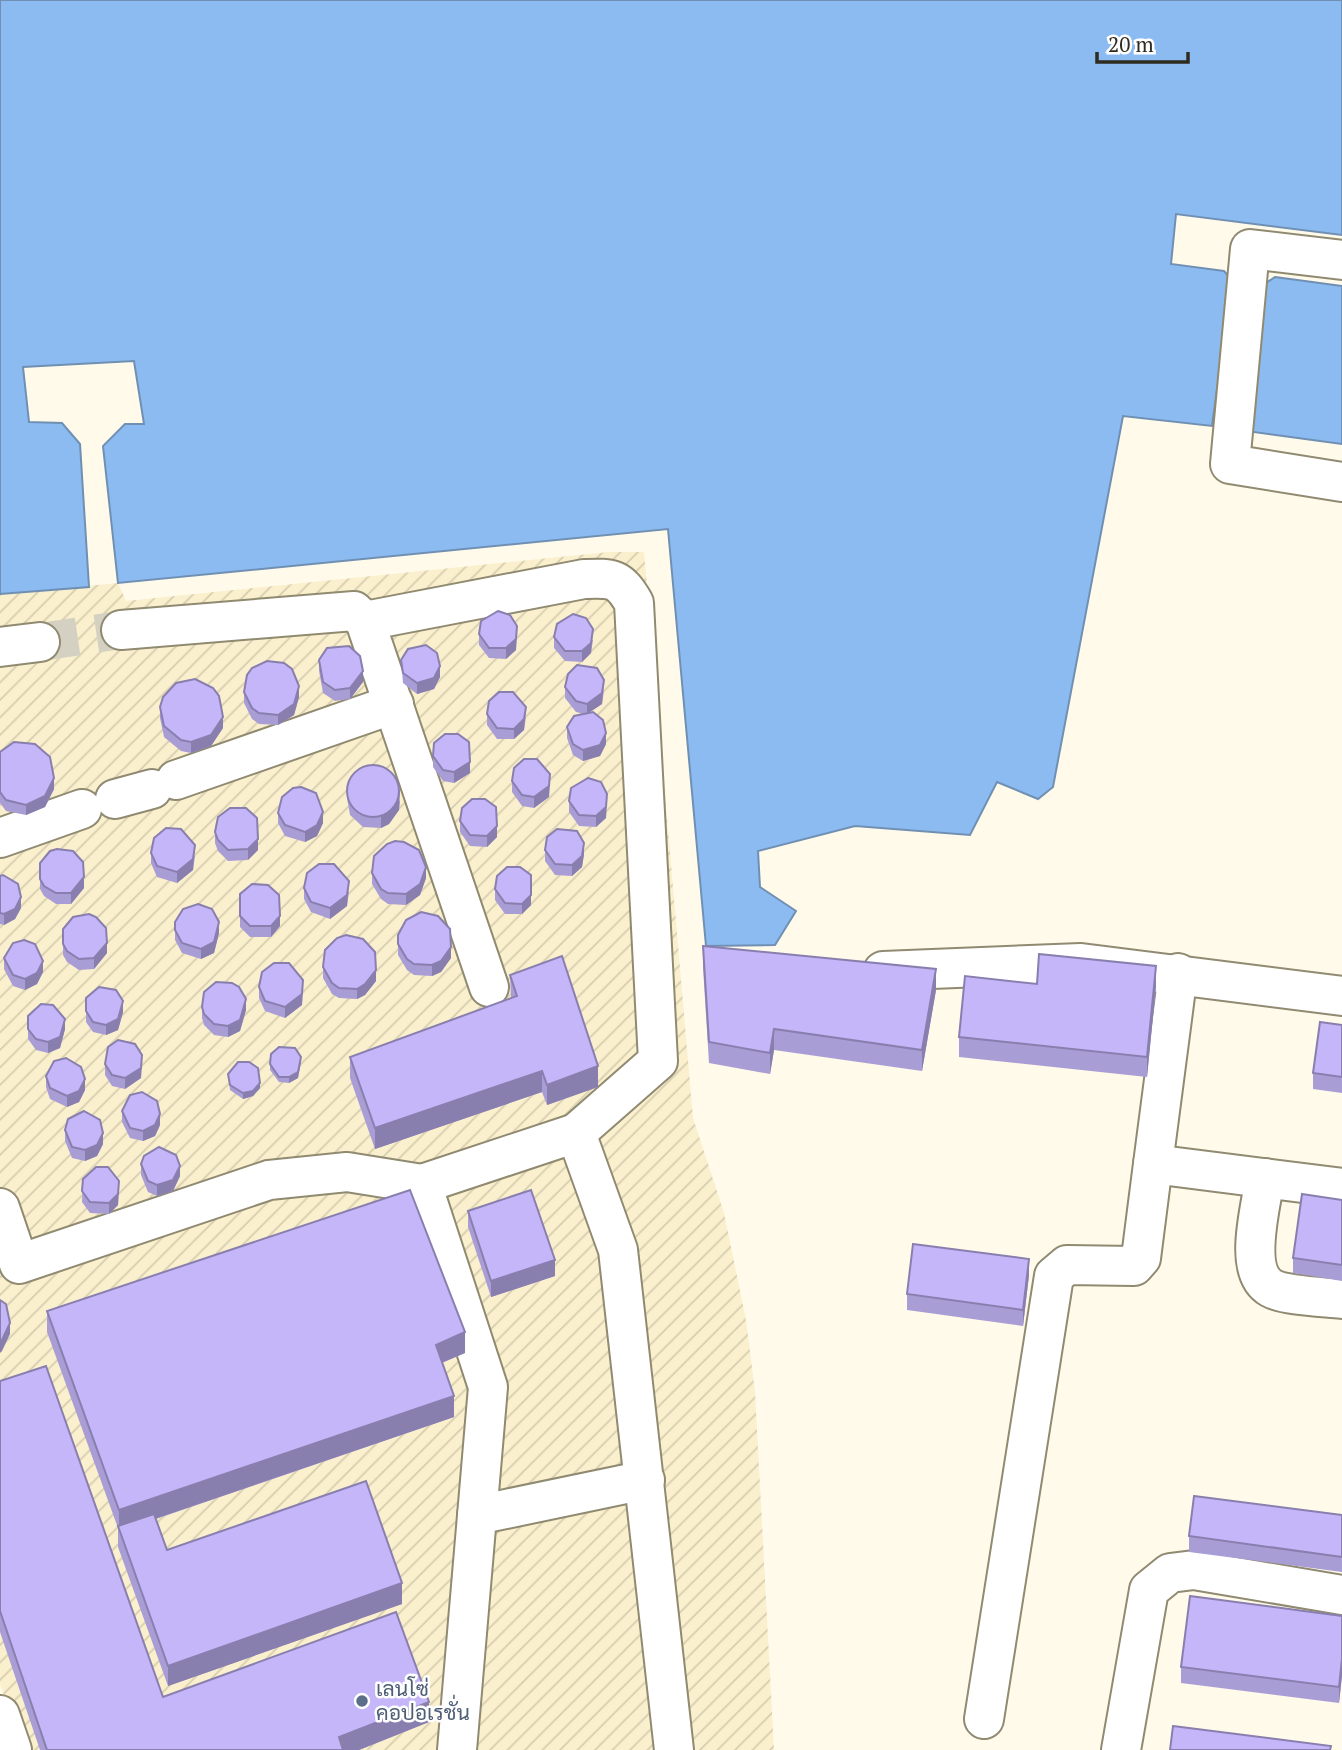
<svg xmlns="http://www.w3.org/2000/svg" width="1342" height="1750" viewBox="0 0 1342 1750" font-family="'PT Serif',Sarabun,serif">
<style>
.industrial{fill:url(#industrial-furrows)}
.water{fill:#8cbbf2;stroke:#7090b3;stroke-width:2}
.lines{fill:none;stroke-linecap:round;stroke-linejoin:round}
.minor-tunnel{stroke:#d5d1c2;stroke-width:38;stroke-dasharray:38 19;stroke-linecap:butt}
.minor-casing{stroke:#908a71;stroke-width:42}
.minor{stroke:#fff;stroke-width:38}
.wall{fill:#a99dd6}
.shaded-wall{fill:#897fae}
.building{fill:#c4b6f9;stroke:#897fae;stroke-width:2}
.service-dot{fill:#5c6f8a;stroke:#fff;stroke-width:2.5}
.labels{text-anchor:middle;stroke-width:5;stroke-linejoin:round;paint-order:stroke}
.service-label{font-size:21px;fill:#4e5e75;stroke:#fff;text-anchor:start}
</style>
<defs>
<pattern id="industrial-furrows" width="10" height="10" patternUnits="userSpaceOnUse" patternTransform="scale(1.75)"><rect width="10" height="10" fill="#faf0cd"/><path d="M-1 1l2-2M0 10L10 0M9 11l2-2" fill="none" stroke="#d7ceb0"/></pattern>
</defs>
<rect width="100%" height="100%" fill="#fffaea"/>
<!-- industrial -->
<path class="industrial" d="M609 552H644L693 1118 724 1213 746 1320 755 1392 774 1750H23L0 1684V594L118 583 126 601Z"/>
<!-- water -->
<g class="water">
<path d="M0 0H1342V235L1176 214 1171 264 1224 271 1232 280 1212 426 1123 416 1053 787 1038 799 997 782 970 835 855 826 758 851 760 887 796 911 775 945 706 946 668 529 118 583 103 446 125 424H144L134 361 23 367 29 422 62 423 80 444 89 587 0 594Z"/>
<path d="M1275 277 1342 286V444L1246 431 1263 285Z"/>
</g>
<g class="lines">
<!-- minor-tunnel -->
<path class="minor-tunnel" d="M40 642 121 630"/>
<!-- minor casing -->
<g class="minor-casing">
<g id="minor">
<path d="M1342 260 1250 249 1230 464 1342 482"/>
<path d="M365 621 584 579C612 578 619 577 634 603L658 1061 576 1133 422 1184 488 1387 457 1750"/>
<path d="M121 630 354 611 365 621 489 987"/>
<path d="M0 647 40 642"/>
<path d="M176 780 394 704"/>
<path d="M115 799 152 789"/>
<path d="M0 838 82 809"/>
<path d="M883 971 1081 963 1342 996"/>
<path d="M576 1133 618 1250 674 1750"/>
<path d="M1153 1164 1178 973"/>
<path d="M1265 1178C1261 1207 1242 1271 1271 1288 1285 1296 1325 1297 1342 1299"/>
<path d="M0 1208 19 1264 269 1180 347 1172 422 1184"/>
<path d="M477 1515 645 1480"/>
<path d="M0 1715 12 1750"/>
<path d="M984 1719 1054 1276 1067 1265 1134 1266 1141 1258 1153 1164 1342 1188"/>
<path d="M1121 1750 1149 1590 1170 1573 1194 1570 1342 1595"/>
</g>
</g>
<!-- minor -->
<use href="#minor" class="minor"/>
</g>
<!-- wall -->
<g class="wall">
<path d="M479 634 517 637 516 650 506 659 489 658 479 645Z"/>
<path d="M554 637 593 640 591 653 582 662 565 661 554 648Z"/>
<path d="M319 660 363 682 350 699 335 701 323 693 319 671Z"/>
<path d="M401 660 440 677 434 689 417 694 403 683Z"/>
<path d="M565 687 604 691 602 704 590 712 606 744 600 756 583 761 573 755 567 738V727L584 714 576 712 565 698Z"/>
<path d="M244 692 299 697 294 715 278 725 259 724 252 719 244 703Z"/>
<path d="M160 707 223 728 211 746 191 753 181 751 164 737 160 718Z"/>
<path d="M487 714 526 717 524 730 514 739H497L487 725Z"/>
<path d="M0 752 54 789 45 807 26 815 6 811 0 803Z"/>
<path d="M433 756 470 773 454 783 443 781 433 767Z"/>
<path d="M512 781 550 784 549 797 534 808 522 806 512 792Z"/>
<path d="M347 787 400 801 399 810 389 824 381 828 363 827 350 815 347 798Z"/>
<path d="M569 801 607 804 606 818 596 827 579 826 569 812Z"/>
<path d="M278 813 323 823 317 836 305 842 285 836 278 823Z"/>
<path d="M460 821 497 837 487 847 470 846 460 832Z"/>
<path d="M215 832 258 850 248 860 228 861 218 851 215 843Z"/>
<path d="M545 850 584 854 582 867 572 876 555 875 545 861Z"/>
<path d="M151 853 195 856 193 870 177 883 157 877 151 863Z"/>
<path d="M40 863 84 888 71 904H56L44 896 40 889Z"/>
<path d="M372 873 426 878 420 895 406 905 388 904 381 899 372 884Z"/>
<path d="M0 876 21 908 15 919 4 925 0 924Z"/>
<path d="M304 888 349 892 347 906 330 919 311 912 304 899Z"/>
<path d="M495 889 531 905 522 914H505L495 900Z"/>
<path d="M240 894 280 926 271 937H250L240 927Z"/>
<path d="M175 922 219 933 214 953 201 959 182 953 175 940Z"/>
<path d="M63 929 107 953 94 969 79 970 67 962 63 955Z"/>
<path d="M398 935 451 958 441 972 432 976 414 975 407 970 398 955Z"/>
<path d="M703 946 936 990 922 1071 774 1050 770 1074 709 1063 703 967Z"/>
<path d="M4 958 43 972 37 984 25 990 13 986 4 969Z"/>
<path d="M323 967 376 981 365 995 357 999 339 998 332 994 323 978Z"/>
<path d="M510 975 598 1087 547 1105 542 1092 375 1149 350 1078V1057L511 998Z"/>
<path d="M1037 984 1156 986 1147 1077 959 1057V1037Z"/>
<path d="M259 987 303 991 302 1005 285 1018 265 1011 259 998Z"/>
<path d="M86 998 123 1012 118 1030 106 1035 93 1032 86 1022Z"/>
<path d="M202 1007 246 1010 240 1031 228 1037 214 1035 204 1025 202 1018Z"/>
<path d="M28 1016 65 1029 60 1048 48 1053 36 1050 28 1039Z"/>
<path d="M1342 1025V1093L1313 1089V1073Z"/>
<path d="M301 1063 298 1078 289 1083 279 1082 270 1070V1064Z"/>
<path d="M105 1064 142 1065 141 1078 125 1089 112 1086 105 1075Z"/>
<path d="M228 1074 260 1088 253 1096 243 1099 230 1090Z"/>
<path d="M46 1076 85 1090 79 1102 67 1107 50 1099 46 1087Z"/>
<path d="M122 1111 160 1125 155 1136 143 1141 130 1138 122 1122Z"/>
<path d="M65 1130 103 1144 97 1156 85 1161 72 1158 65 1141Z"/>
<path d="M141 1164 180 1176 173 1191 157 1196 148 1192 141 1175Z"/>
<path d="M83 1179 119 1192 118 1205 109 1214 90 1213 82 1202Z"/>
<path d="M1342 1200V1281L1293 1273V1258Z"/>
<path d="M468 1211 555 1276 491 1297 468 1227Z"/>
<path d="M1029 1275 1023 1326 907 1310V1294Z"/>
<path d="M47 1311 465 1353 442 1363 454 1417 156 1519 167 1550 402 1604 168 1686 118 1547V1528L47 1332Z"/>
<path d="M0 1381 163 1697 429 1722 359 1750H40L0 1632Z"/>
<path d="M1342 1515V1572L1189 1552V1536Z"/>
<path d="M1342 1616V1675L1339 1703 1181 1683V1667Z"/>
</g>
<!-- shaded-wall -->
<g class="shaded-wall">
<path d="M517 626 516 650 506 659V648Z"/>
<path d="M593 629 591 653 582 662V651Z"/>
<path d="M440 666V677L434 689 417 694V683Z"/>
<path d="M363 671V682L350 699V688Z"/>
<path d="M604 680 602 704 587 714V704Z"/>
<path d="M299 686V697L294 715 278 725V715Z"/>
<path d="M526 707 524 730 514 739V729Z"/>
<path d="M223 717V728L211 746 191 753V742Z"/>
<path d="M606 733V744L600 756 583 761V750Z"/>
<path d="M470 762V773L454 783V772Z"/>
<path d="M550 774 549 797 534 808V797Z"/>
<path d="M54 778V789L45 807 26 815V805Z"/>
<path d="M400 790 399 810 389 824 381 828V817Z"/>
<path d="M607 794 606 818 596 827V816Z"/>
<path d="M323 812V823L317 836 305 842V832Z"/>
<path d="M497 826V837L487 847V836Z"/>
<path d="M258 839V850L248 860V849Z"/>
<path d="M584 843V854L582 867 572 876V865Z"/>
<path d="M195 845 193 870 177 883V872Z"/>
<path d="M426 867V878L420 895 406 905V894Z"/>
<path d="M84 877V888L71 904V893Z"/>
<path d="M349 881 347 906 330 919V908Z"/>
<path d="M531 895V905L522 914V904Z"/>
<path d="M21 897V908L15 919 4 925V914Z"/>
<path d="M280 916V926L271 937V926Z"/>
<path d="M219 922V933L214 953 201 959V949Z"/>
<path d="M107 943V953L94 969V958Z"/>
<path d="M451 947V958L441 972 432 976V965Z"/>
<path d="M43 961V972L37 984 25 990V979Z"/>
<path d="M1156 966V986L1147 1077V1057Z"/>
<path d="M936 969V990L922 1071V1050Z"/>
<path d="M376 970V981L365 995 357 999V989Z"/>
<path d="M303 980 302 1005 285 1018V1007Z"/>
<path d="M246 999V1010L240 1031 228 1037V1026Z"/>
<path d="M123 1001V1012L118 1030 106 1035V1025Z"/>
<path d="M65 1019V1029L60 1048 48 1053V1042Z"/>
<path d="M774 1029V1050L770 1074V1053Z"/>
<path d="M142 1055 141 1078 125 1089V1078Z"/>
<path d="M301 1057 298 1078 289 1083V1077Z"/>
<path d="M598 1066V1087L547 1105V1085Z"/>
<path d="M542 1071V1092L375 1149V1128Z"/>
<path d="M85 1079V1090L79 1102 67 1107V1096Z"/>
<path d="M260 1083V1088L253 1096 243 1099V1093Z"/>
<path d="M160 1114V1125L155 1136 143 1141V1131Z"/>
<path d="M103 1133V1144L97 1156 85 1161V1150Z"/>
<path d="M180 1166V1176L173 1191 157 1196V1185Z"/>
<path d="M119 1181 118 1205 109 1214V1203Z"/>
<path d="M1029 1259V1275L1023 1326V1310Z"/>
<path d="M555 1260V1276L491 1297V1281Z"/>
<path d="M10 1323V1334L2 1351 0 1353V1342Z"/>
<path d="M465 1332V1353L436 1365V1345Z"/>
<path d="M454 1396V1417L119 1531V1510Z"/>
<path d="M402 1583V1604L168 1686V1666Z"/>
<path d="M1342 1659V1675L1339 1703V1687Z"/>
<path d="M429 1702V1722L359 1750H339V1737Z"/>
</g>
<!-- building -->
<g class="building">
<path d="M498 611 510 615 517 626 516 639 506 648H489L479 634 481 621Z"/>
<path d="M573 614 586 618 593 629 591 643 582 651H565L554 637 557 624Z"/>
<path d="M426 645 437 653 440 666 434 678 417 683 403 673 401 660 408 649Z"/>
<path d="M349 646 360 656 363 671 350 688 335 690 323 682 319 660 327 648Z"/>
<path d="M267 661 284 663 292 669 299 686 294 704 278 715 259 713 252 708 244 692 247 675 252 668Z"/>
<path d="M577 665 597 668 604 680 602 693 587 704 576 701 565 687 568 674Z"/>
<path d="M195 679 213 688 219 696 223 717 211 735 191 742 181 740 164 726 160 707 163 697 176 683Z"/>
<path d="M499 692H513L526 707 524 719 514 729 497 728 487 714 489 701Z"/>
<path d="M593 712 603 720 606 733 600 745 583 750 573 744 567 727 574 716Z"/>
<path d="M445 734H458L469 742 470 762 454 772 443 770 433 756 434 743Z"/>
<path d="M14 742 35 744 50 757 54 778 45 796 26 805 6 800 0 792V752Z"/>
<path d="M524 759H537L550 774 549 786 534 797 522 795 512 781 514 768Z"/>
<circle cx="373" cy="791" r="26"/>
<path d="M588 778 601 782 607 794 606 807 596 816 579 815 569 801 571 788Z"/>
<path d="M301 787 316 793 323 812 317 825 305 832 285 825 278 813 282 797 293 788Z"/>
<path d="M472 799H485L496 807 497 826 487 836 470 835 460 821 462 808Z"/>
<path d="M230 808H246L257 818 258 839 248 849 228 850 218 840 215 832 218 817Z"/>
<path d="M166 828 181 829 195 845 193 859 177 872 157 866 151 853 154 838Z"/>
<path d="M557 829 577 831 584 843 582 856 572 865 555 864 545 850 547 837Z"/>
<path d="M395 841 404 842 419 850 426 867 420 884 406 894 388 893 381 889 372 873 374 856 387 844Z"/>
<path d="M57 849 73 851 83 862 84 877 71 893H56L44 886 40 879V863L50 851Z"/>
<path d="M319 864H334L349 881 347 895 330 908 311 902 304 888 307 873Z"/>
<path d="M507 867H520L531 875V895L522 904 505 903 495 889 497 876Z"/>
<path d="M3 875 18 884 21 897 15 909 4 914 0 913V876Z"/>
<path d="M252 884 268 885 279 895 280 916 271 926H250L240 916V894Z"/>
<path d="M198 904 212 909 219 922 214 942 201 949 182 943 175 930V922L183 909Z"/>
<path d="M421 912 438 916 450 929 451 947 441 961 432 965 414 964 407 959 398 944V935L406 920Z"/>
<path d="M89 914 96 917 106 928 107 943 94 958 79 959 67 951 63 944V929L73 917Z"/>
<path d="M346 935 363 939 375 952 376 970 365 984 357 989 339 988 332 983 323 967 325 950 337 938Z"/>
<path d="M24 940 35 944 43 961 37 973 25 979 13 975 4 958 13 943Z"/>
<path d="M703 946 936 969 922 1050 774 1029 770 1053 709 1042Z"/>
<path d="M1039 954 1156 966 1147 1057 959 1037 965 976 1037 984Z"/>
<path d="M562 956 598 1066 547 1085 542 1071 375 1128 350 1057 517 996 510 975Z"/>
<path d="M274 963H289L303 980 302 994 285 1007 265 1001 259 987 262 972Z"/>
<path d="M216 982 232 983 239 987 246 999 240 1020 228 1026 214 1024 204 1014 202 1007 204 992Z"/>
<path d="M99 987 116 990 123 1001 118 1019 106 1025 93 1022 86 1011V998Z"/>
<path d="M41 1004 53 1005 65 1019 60 1037 48 1042 36 1039 28 1029V1016Z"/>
<path d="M1320 1022 1342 1025V1077L1313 1073Z"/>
<path d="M118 1040 135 1044 142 1055 141 1068 125 1078 112 1075 105 1064 108 1047Z"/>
<path d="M279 1047 295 1048 301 1057 298 1072 289 1077H279L270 1064 271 1054Z"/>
<path d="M66 1058 81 1067 85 1079 79 1091 67 1096 50 1088 46 1076 54 1061Z"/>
<path d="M238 1062H249L258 1068 260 1083 253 1091 243 1093 230 1085 228 1074Z"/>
<path d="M142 1092 157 1101 160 1114 155 1125 143 1131 130 1128 122 1111 130 1095Z"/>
<path d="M84 1111 100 1120 103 1133 97 1145 85 1150 72 1147 65 1130 68 1119Z"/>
<path d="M159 1147 176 1155 180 1166 173 1180 157 1185 148 1181 141 1164 144 1156Z"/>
<path d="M96 1167H108L119 1181 118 1194 109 1203 90 1202 82 1191 83 1179Z"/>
<path d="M410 1190 465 1332 436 1345 454 1396 119 1510 47 1311Z"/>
<path d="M531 1190 555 1260 491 1281 468 1211Z"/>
<path d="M1302 1194 1342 1200V1265L1293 1258Z"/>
<path d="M913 1244 1029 1259 1023 1310 907 1294Z"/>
<path d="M0 1300 6 1304 10 1323 2 1340 0 1342Z"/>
<path d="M46 1366 163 1697 396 1612 429 1702 339 1737 343 1750H47L0 1611V1381Z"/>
<path d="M366 1481 402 1583 168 1666 118 1526 154 1514 167 1550Z"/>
<path d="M1194 1496 1342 1515V1557L1189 1536Z"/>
<path d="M1190 1596 1342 1616V1659L1339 1687 1181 1667Z"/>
<path d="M1173 1726 1331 1746 1330 1750H1170Z"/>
</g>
<!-- markers -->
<circle class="service-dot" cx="362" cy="1701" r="7"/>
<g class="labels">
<!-- service labels -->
<g class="service-label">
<text x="376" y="1696">เลนโซ่<tspan x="376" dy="24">คอปอเรชั่น</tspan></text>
</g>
</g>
<!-- scale -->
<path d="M1097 52v10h91v-10" fill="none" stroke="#2e2b21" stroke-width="3.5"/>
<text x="1108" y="52" font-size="21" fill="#2e2b21" stroke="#ffffff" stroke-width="5" paint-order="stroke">20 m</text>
</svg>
